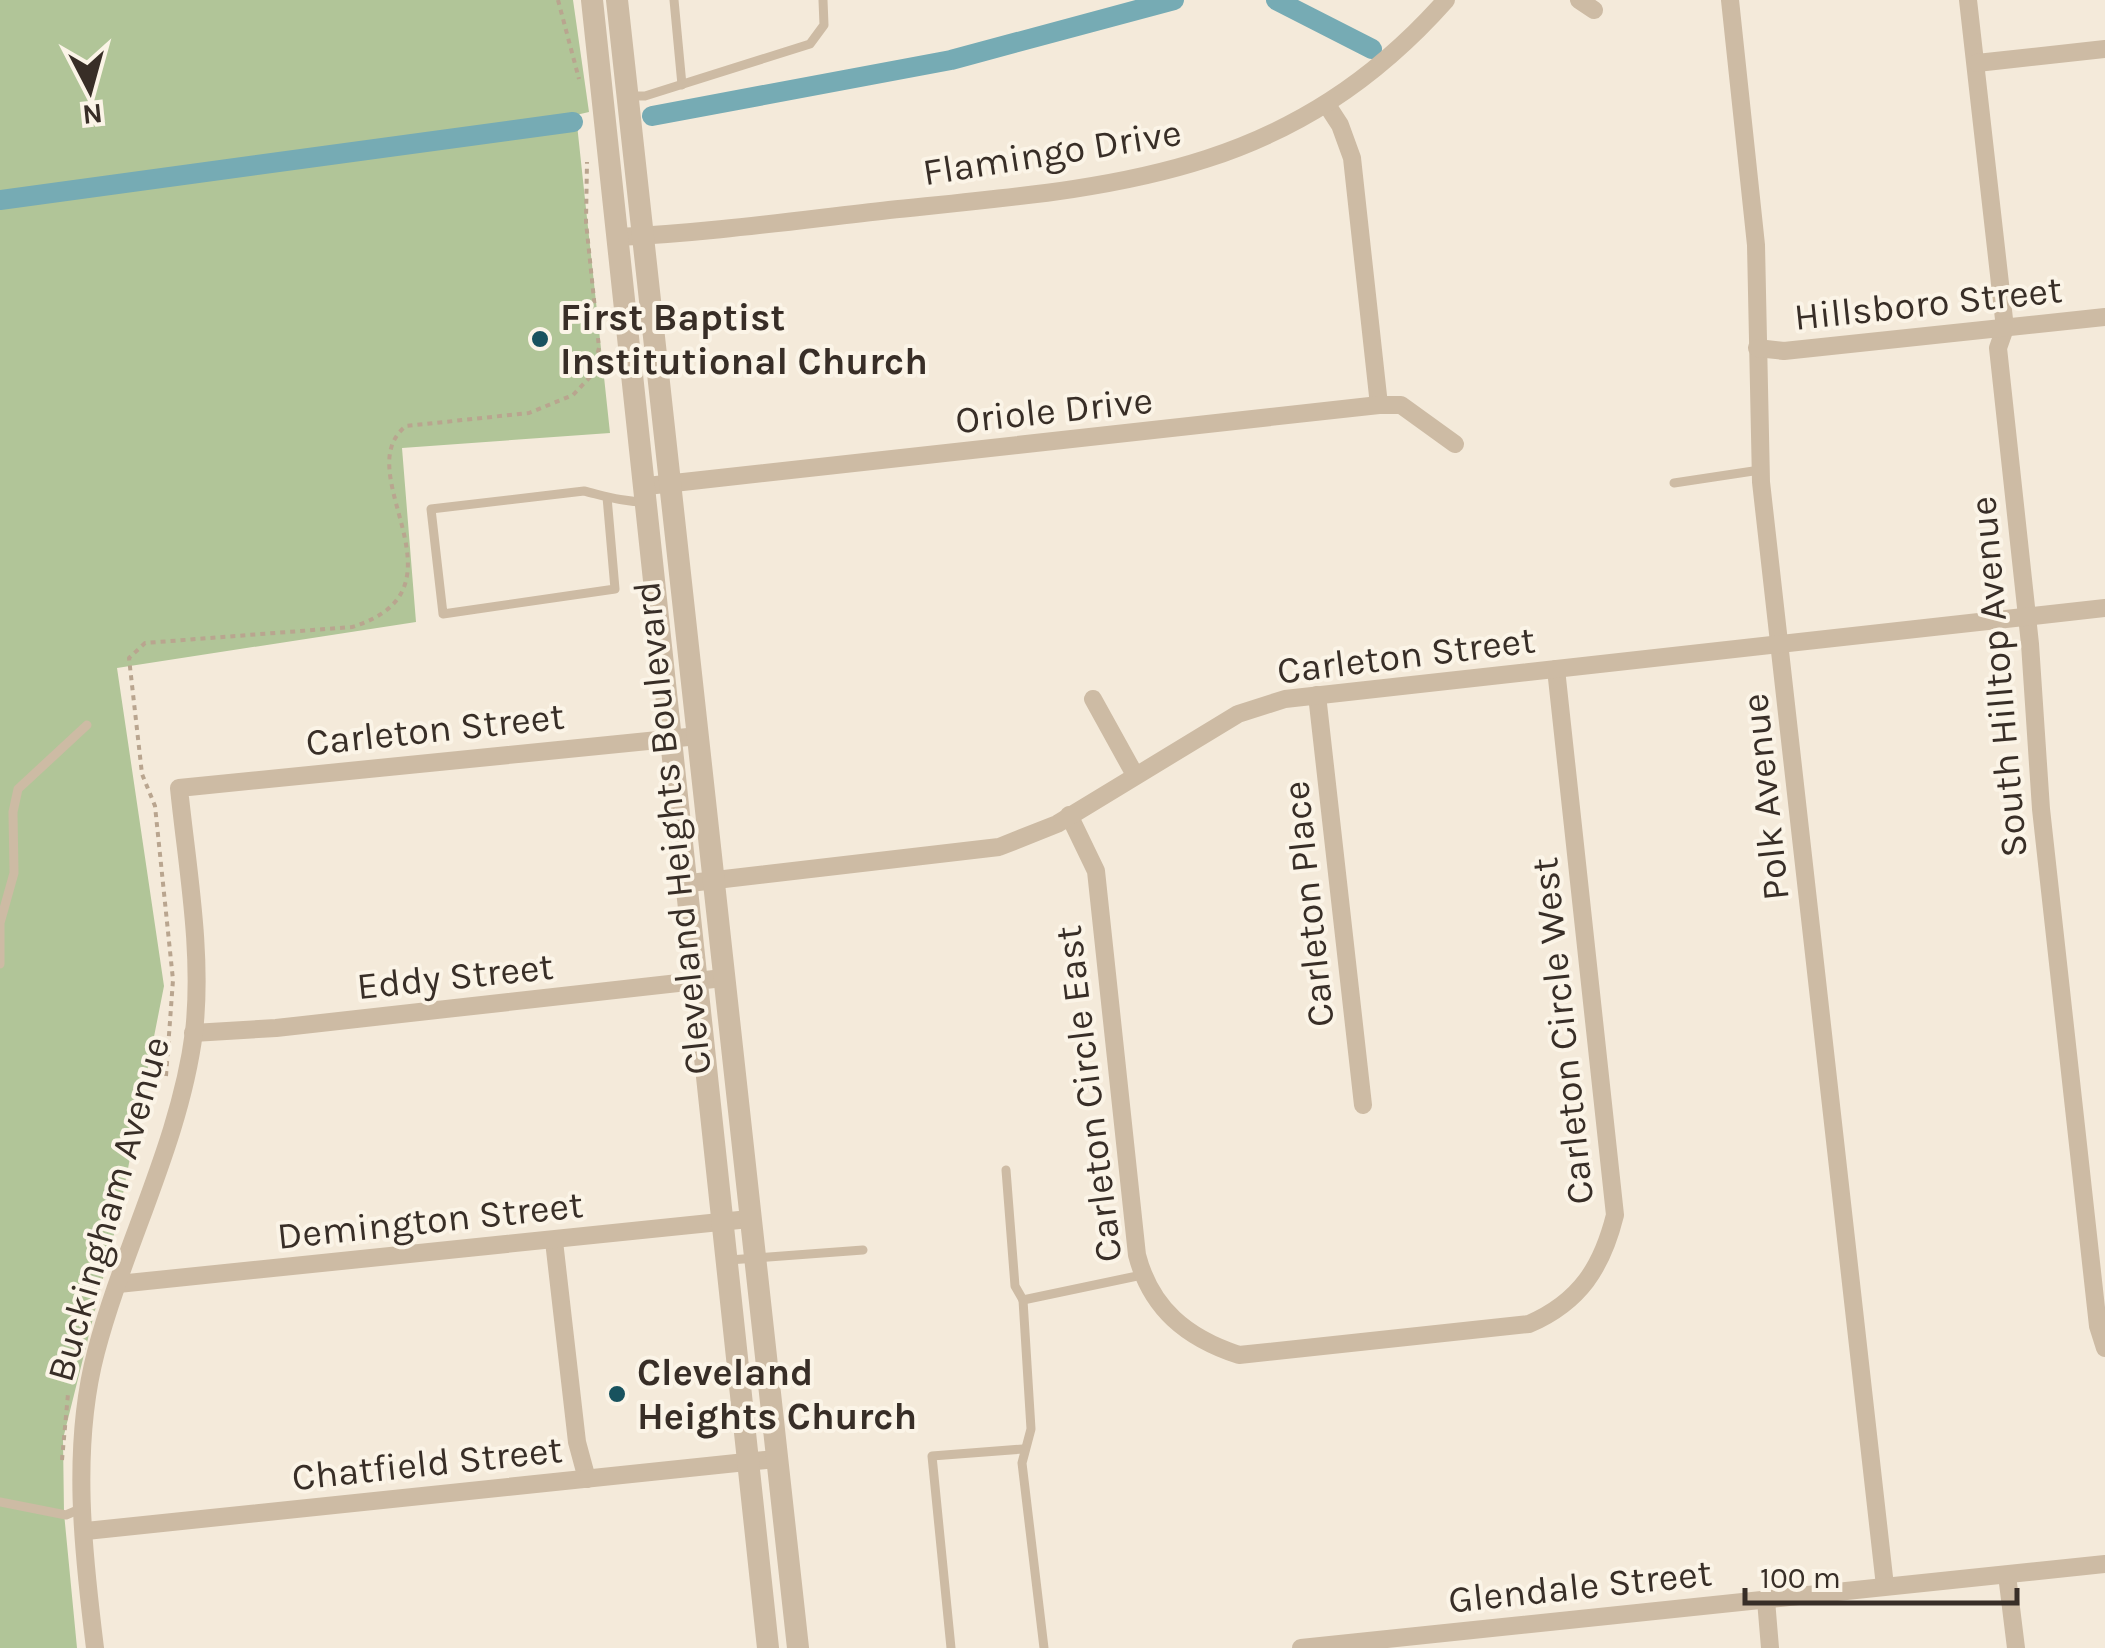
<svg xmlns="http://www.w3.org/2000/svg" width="2105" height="1648" viewBox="0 0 2105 1648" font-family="Karla,sans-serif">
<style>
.green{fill:#b1c598}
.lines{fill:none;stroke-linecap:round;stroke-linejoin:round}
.canal{stroke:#76abb4;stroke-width:20}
.path{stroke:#b9a58f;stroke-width:4;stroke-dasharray:5 5;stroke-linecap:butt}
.service{stroke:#cdbba4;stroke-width:9}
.minor{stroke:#cdbba4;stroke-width:18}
.tertiary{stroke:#cdbba4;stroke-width:22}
.poi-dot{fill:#18525e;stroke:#fbf4e7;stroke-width:4}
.labels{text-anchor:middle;stroke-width:8;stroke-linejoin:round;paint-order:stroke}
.street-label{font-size:38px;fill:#382e27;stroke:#fbf4e7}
.poi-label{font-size:38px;font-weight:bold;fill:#382e27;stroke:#fbf4e7;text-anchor:start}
</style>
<rect width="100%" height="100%" fill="#f4eada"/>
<!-- green -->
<path class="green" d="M0 0H573L589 112 576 115 610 433 402 448 416 622 117 668 164 986 119 1214 63 1439 64 1513 77 1648H0Z"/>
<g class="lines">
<!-- canal -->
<g class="canal">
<path d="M1276 0 1372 49"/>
<path d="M652 116 951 60 1174 0"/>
<path d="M0 200 573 122"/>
</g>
<!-- path -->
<g class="path">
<path d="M558 0 579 79"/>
<path d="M166 1076 173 980 155 806 142 774 129 658 145 643 352 627C476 589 346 473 406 426L529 413 573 395 591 376 599 348 586 222 587 162"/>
<path d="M62 1460 68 1394"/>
</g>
<!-- service -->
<g class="service">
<path d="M674 0 682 85"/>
<path d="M630 96H645L810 44 824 25 823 0"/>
<path d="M1674 483 1760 470"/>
<path d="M607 497 615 589 443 614 431 509 584 491C605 496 624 502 646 502"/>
<path d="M0 964V923L14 873 13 812 18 789 87 725"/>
<path d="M1006 1170 1015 1286 1023 1300"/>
<path d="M729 1260 863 1250"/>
<path d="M0 1502 66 1515 80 1509"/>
<path d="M951 1648 932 1456 1023 1449"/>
<path d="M1044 1648 1022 1463 1031 1429 1023 1300 1142 1275"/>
</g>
<!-- minor -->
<g class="minor">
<path d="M1579 0 1594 10"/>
<path d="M1730 0 1756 245 1761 482 1885 1586"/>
<path d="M1968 0 2005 328 1998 348 2030 644 2041 809 2098 1326 2105 1348"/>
<path d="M1977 63 2105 49"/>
<path d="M1327 105 1340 125 1352 158 1379 405"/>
<path d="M618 237C708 233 799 220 889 210 1112 187 1287 179 1446 0"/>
<path d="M1757 348 1784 351 2105 317"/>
<path d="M647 486 1379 405H1401L1455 444"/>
<path d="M1317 695 1363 1105"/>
<path d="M1093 699 1135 775"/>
<path d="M1069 815 1096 871 1137 1255C1151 1309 1187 1338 1239 1355L1529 1324C1580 1302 1602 1267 1615 1215L1556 669"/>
<path d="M690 883 999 847 1057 824 1238 714 1285 699 2105 608"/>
<path d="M193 1033 276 1028 723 978"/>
<path d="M554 1241 577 1442 587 1479"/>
<path d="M118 1284 749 1219"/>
<path d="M86 1531 775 1459"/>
<path d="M2007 1575 2016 1648"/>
<path d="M1766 1600 1770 1648"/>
<path d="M95 1648C83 1552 71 1447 96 1352 124 1245 180 1142 194 1032 203 952 187 867 179 788L698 736"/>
<path d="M1301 1648 2105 1564"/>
</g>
<!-- tertiary -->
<g class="tertiary">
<path d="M592 0 768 1648"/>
<path d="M617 0 798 1648"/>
</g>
</g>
<!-- markers -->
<g class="poi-dot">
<circle cx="540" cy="339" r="10"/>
<circle cx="617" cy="1394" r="10"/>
</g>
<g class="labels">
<!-- street labels -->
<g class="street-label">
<text transform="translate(1052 152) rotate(-9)" y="13">Flamingo Drive</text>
<text transform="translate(1928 303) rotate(-6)" y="13">Hillsboro Street</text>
<text transform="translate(1054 410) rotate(-6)" y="13">Oriole Drive</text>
<text transform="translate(1406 655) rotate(-7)" y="13">Carleton Street</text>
<text transform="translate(1998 677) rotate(-95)" y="13">South Hilltop Avenue</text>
<text transform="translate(435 729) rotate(-6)" y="13">Carleton Street</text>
<text transform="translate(1765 797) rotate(-96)" y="13">Polk Avenue</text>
<text transform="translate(672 828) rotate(-96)" y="13">Cleveland Heights Boulevard</text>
<text transform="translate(1308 904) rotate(-96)" y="13">Carleton Place</text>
<text transform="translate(455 976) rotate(-6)" y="13">Eddy Street</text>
<text transform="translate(1562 1031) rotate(-96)" y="13">Carleton Circle West</text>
<text transform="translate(1088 1094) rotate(-97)" y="13">Carleton Circle East</text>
<text transform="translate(108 1209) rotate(-74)" y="13">Buckingham Avenue</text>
<text transform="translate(430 1220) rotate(-6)" y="13">Demington Street</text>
<text transform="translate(427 1463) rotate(-6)" y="13">Chatfield Street</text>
<text transform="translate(1580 1586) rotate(-6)" y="13">Glendale Street</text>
</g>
<!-- poi labels -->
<g class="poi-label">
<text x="560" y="330">First Baptist<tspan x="560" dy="44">Institutional Church</tspan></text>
<text x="637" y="1385">Cleveland<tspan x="637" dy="44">Heights Church</tspan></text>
</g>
</g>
<!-- north arrow -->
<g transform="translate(90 90) rotate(174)" stroke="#fbf4e7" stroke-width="8" paint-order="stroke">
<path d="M0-8L18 38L0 25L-18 38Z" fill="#382e27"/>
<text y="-15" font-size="28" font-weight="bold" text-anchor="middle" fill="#382e27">N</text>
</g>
<!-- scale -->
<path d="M1745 1588v15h272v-15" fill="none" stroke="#382e27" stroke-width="5"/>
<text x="1760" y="1588" font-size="30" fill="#382e27" stroke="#fbf4e7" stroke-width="8" paint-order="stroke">100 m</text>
</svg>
